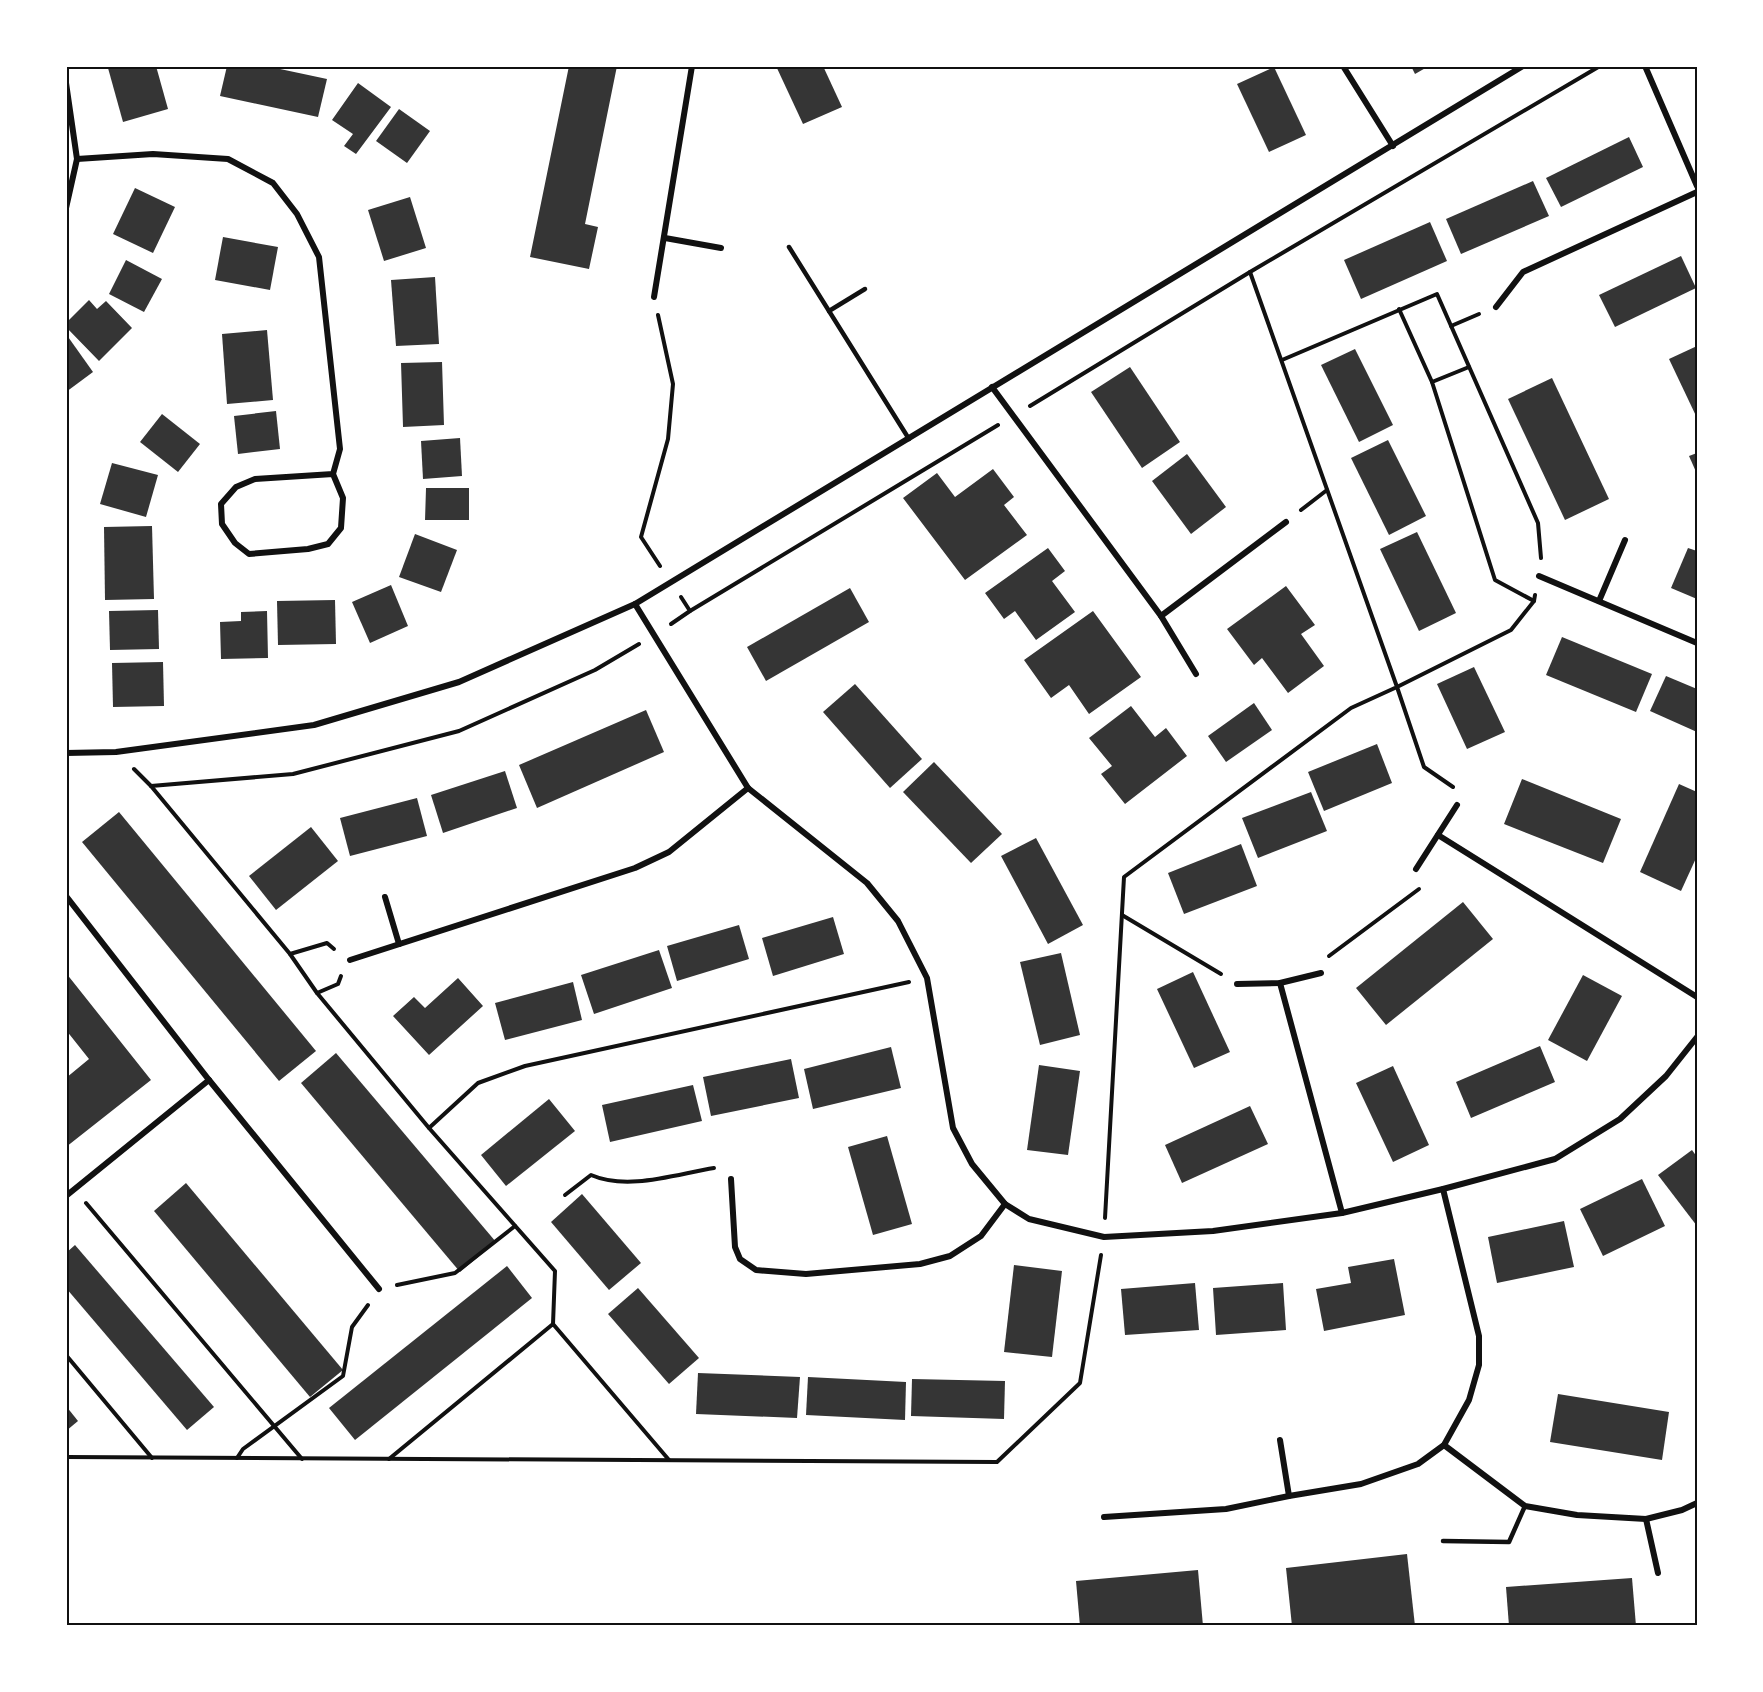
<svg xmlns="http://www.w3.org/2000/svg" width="1763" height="1692" viewBox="0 0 1763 1692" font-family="Inter,sans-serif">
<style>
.building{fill:#353535}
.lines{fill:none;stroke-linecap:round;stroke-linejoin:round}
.path{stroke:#111;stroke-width:4}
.service{stroke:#111;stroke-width:4.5}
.minor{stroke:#111;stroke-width:6}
.neatline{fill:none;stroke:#111;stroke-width:2}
</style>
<rect width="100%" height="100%" fill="#fff"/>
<!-- building -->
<g class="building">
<path d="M116 66H156L168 109 123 122 108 68Z"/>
<path d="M227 66H266L327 79 318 117 220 96Z"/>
<path d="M569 66H617L585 224 598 227 589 269 530 257Z"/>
<path d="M776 66H823L842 107 803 124Z"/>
<path d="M1411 66H1429L1415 74Z"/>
<path d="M1274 67 1306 135 1269 152 1237 84Z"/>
<path d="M358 83 391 107 356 154 344 146 353 134 332 120Z"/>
<path d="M399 109 430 131 407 163 376 141Z"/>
<path d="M1629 137 1643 167 1561 207 1546 178Z"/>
<path d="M1533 181 1549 216 1461 254 1446 219Z"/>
<path d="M135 188 175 207 153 253 113 234Z"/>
<path d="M410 197 426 248 384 261 368 210Z"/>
<path d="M1430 222 1447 261 1361 299 1344 260Z"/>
<path d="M223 237 278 247 270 290 215 280Z"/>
<path d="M1681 256 1696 288 1615 327 1599 295Z"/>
<path d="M126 260 162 279 144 312 109 294Z"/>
<path d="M435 277 439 344 396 346 391 280Z"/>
<path d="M89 300 97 309 106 301 132 328 99 361 66 327V323Z"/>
<path d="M267 330 273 400 227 404 222 334Z"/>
<path d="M66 334 93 372 66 392Z"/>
<path d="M1697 346V418L1669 359Z"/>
<path d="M1355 349 1393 425 1359 442 1321 365Z"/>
<path d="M442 362 444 425 403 427 401 363Z"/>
<path d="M1130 367 1180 442 1142 468 1091 392Z"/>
<path d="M1552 378 1609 499 1565 520 1508 399Z"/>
<path d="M276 411 280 449 238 454 234 416Z"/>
<path d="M162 414 200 444 178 472 140 442Z"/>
<path d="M460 438 462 476 423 479 421 441Z"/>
<path d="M1388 440 1426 516 1389 535 1351 458Z"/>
<path d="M1697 453V474L1689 456Z"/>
<path d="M1187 454 1226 507 1191 534 1152 481Z"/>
<path d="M112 463 158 475 146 517 100 504Z"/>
<path d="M993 469 1014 497 1004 505 1027 535 965 580 903 498 937 473 955 497Z"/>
<path d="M426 488H469V520H425Z"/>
<path d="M152 526 154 599 105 600 104 527Z"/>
<path d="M1417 532 1456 613 1419 631 1380 549Z"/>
<path d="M415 534 457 550 441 592 399 577Z"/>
<path d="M1048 548 1065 571 1052 581 1075 612 1036 640 1015 611 1004 619 985 593Z"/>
<path d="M1688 548 1697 551V599L1671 588Z"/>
<path d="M391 585 408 626 370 643 352 602Z"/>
<path d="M1286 586 1315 625 1301 634 1324 666 1288 693 1262 658 1254 665 1227 629Z"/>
<path d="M850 588 869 622 766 681 747 647Z"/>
<path d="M335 600 336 644 278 645 277 601Z"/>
<path d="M158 610 159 649 110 650 109 611Z"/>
<path d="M267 611 268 658 221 659 220 622 241 621V612Z"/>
<path d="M1093 611 1141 677 1089 714 1069 685 1051 698 1024 660Z"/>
<path d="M1562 637 1652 674 1636 712 1546 675Z"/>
<path d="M163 662 164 706 113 707 112 663Z"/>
<path d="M1474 667 1505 732 1467 749 1437 684Z"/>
<path d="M1666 676 1697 689V732L1650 711Z"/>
<path d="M855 684 922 759 890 788 823 712Z"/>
<path d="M1254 703 1272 730 1226 762 1208 736Z"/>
<path d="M1131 706 1155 737 1166 728 1187 756 1125 804 1101 774 1112 766 1089 738Z"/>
<path d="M646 710 664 752 537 808 519 765Z"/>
<path d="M1377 744 1392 783 1324 811 1308 772Z"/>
<path d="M934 762 1002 834 971 863 903 792Z"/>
<path d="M505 771 517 808 443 833 431 795Z"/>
<path d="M1522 779 1621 819 1603 863 1504 824Z"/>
<path d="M1679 784 1697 792V856L1681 891 1640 872Z"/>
<path d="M1311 792 1327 831 1258 858 1242 818Z"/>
<path d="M417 798 427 836 350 856 340 818Z"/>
<path d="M119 812 316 1051 279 1081 82 842Z"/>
<path d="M311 827 338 861 276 910 249 876Z"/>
<path d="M1036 838 1083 925 1048 944 1001 856Z"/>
<path d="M1241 844 1257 886 1184 914 1168 873Z"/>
<path d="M1463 902 1493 939 1386 1025 1356 988Z"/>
<path d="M833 917 844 954 773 976 762 938Z"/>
<path d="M739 925 749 959 677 981 667 946Z"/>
<path d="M659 950 672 988 594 1014 581 975Z"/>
<path d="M1061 953 1080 1035 1040 1045 1020 962Z"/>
<path d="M1193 972 1230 1052 1194 1068 1157 989Z"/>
<path d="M66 973 151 1080 66 1147V1078L89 1059 66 1030Z"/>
<path d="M1583 975 1622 996 1587 1061 1548 1040Z"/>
<path d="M458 978 483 1006 429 1055 393 1016 414 997 425 1008Z"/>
<path d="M573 982 582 1020 505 1040 495 1003Z"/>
<path d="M1540 1046 1555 1082 1471 1118 1456 1082Z"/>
<path d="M891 1047 901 1088 813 1109 804 1069Z"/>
<path d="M336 1053 496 1242 460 1272 301 1083Z"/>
<path d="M791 1059 799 1098 711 1116 703 1077Z"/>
<path d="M1039 1065 1080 1071 1068 1155 1027 1150Z"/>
<path d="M1393 1066 1429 1145 1393 1162 1356 1083Z"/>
<path d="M693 1085 702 1121 610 1142 602 1105Z"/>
<path d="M549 1099 575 1131 506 1186 481 1155Z"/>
<path d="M1250 1106 1268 1144 1182 1183 1165 1145Z"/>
<path d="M887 1136 912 1224 873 1235 848 1147Z"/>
<path d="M1692 1150 1697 1157V1226L1658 1175Z"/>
<path d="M1642 1179 1665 1226 1603 1256 1580 1209Z"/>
<path d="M186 1183 343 1370 310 1397 154 1211Z"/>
<path d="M582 1194 641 1263 609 1290 551 1222Z"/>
<path d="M1564 1221 1574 1267 1497 1283 1488 1237Z"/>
<path d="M75 1245 214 1407 187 1430 66 1288V1253Z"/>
<path d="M1394 1259 1405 1315 1324 1331 1316 1289 1351 1283 1348 1267Z"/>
<path d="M1014 1265 1062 1271 1052 1357 1004 1352Z"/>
<path d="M507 1266 532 1298 355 1440 329 1408Z"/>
<path d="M1195 1283 1199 1330 1125 1335 1121 1289Z"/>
<path d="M1283 1283 1286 1330 1216 1335 1213 1288Z"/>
<path d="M638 1288 699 1358 669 1384 608 1314Z"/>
<path d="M698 1373 800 1377 797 1418 696 1414Z"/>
<path d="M808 1377 906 1382 905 1420 806 1415Z"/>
<path d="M912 1379 1005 1381 1004 1419 911 1416Z"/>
<path d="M1558 1394 1669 1412 1662 1460 1550 1442Z"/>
<path d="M66 1406 78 1421 66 1431Z"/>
<path d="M1407 1554 1415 1626H1292L1286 1568Z"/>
<path d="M1198 1570 1203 1626H1080L1076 1581Z"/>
<path d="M1632 1578 1636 1626H1509L1506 1587Z"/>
</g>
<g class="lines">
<!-- path -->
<g class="path">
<path d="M1399 309 1432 382"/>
<path d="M658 315 673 384 668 439 641 537 660 566"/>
<path d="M1451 326 1479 314"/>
<path d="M1282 360 1437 294 1538 523 1541 558"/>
<path d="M1469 367 1432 382 1495 580 1534 601"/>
<path d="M1030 406 1250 272 1600 66"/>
<path d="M1301 510 1327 490"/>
<path d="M690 611 998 425"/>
<path d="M671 624 690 611 681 597"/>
<path d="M134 769 151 786 290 954 317 993 429 1128 555 1271 553 1324"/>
<path d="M151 786 293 774 459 731 595 670 639 644"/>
<path d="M1453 787 1424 767 1397 687 1511 630 1534 601 1535 595"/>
<path d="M1122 915 1221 974"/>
<path d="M290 954 327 943 334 949"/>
<path d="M1329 956 1419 889"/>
<path d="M317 993 338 984 341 976"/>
<path d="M429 1128 478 1083 525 1066 909 982"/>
<path d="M565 1195 591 1175C628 1191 676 1174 714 1168"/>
<path d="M86 1203 302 1459"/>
<path d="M1105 1218 1124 877 1351 708 1397 687 1250 272"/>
<path d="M397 1285 455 1273 515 1226"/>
<path d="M66 1355 152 1458"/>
<path d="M66 1457 997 1462 1080 1383 1101 1255"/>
<path d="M237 1458 243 1449 343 1376 352 1327 368 1305"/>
<path d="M389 1459 553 1324 669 1460"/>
</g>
<!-- service -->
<g class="service">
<path d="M789 247 909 439"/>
<path d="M829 311 865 289"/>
<path d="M1443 1541 1509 1542 1525 1506"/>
</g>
<!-- minor -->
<g class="minor">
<path d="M1343 66 1393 146"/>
<path d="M1645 66 1697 186"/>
<path d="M66 83 77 159 66 208"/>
<path d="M77 159 153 154 228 159 273 183 297 214 319 257 340 449 333 474 343 498 341 528 328 544 308 549 249 554 235 543 222 524 221 504 236 487 255 479 333 474"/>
<path d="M665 238 721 248"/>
<path d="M654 297 692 66"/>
<path d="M1496 307 1523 272 1697 192"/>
<path d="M992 387 1161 616 1196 674"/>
<path d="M1539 576 1697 643"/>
<path d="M1599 601 1625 540"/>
<path d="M635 604 748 788 867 883 898 921 927 978 953 1128 972 1164 1005 1204 1029 1219 1104 1237 1213 1231 1342 1213 1443 1189 1555 1159 1620 1119 1666 1076 1697 1037"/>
<path d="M1161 616 1286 522"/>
<path d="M66 753 116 752 314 725 459 682 635 604 1523 66"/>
<path d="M1438 835 1697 997"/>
<path d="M1416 869 1457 805"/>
<path d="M66 896 209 1080 379 1289"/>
<path d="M385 897 399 944"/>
<path d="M350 960 635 868 669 852 748 788"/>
<path d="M1280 983 1342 1213"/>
<path d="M1237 984 1280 983 1321 973"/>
<path d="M731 1179 735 1247 740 1259 756 1270 806 1274 920 1264 950 1256 981 1236 1005 1204"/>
<path d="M66 1196 209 1080"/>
<path d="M1280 1440 1289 1496"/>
<path d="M1444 1445 1525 1506 1577 1515 1646 1519 1682 1510 1697 1503"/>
<path d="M1104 1517 1226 1509 1289 1496 1361 1484 1418 1464 1444 1445 1469 1400 1479 1365V1336L1443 1189"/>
<path d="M1646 1519 1658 1573"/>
</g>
</g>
<!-- border -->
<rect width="1763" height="1692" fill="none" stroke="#ffffff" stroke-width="135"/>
<rect x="68" y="68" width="1628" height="1556" class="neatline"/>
</svg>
